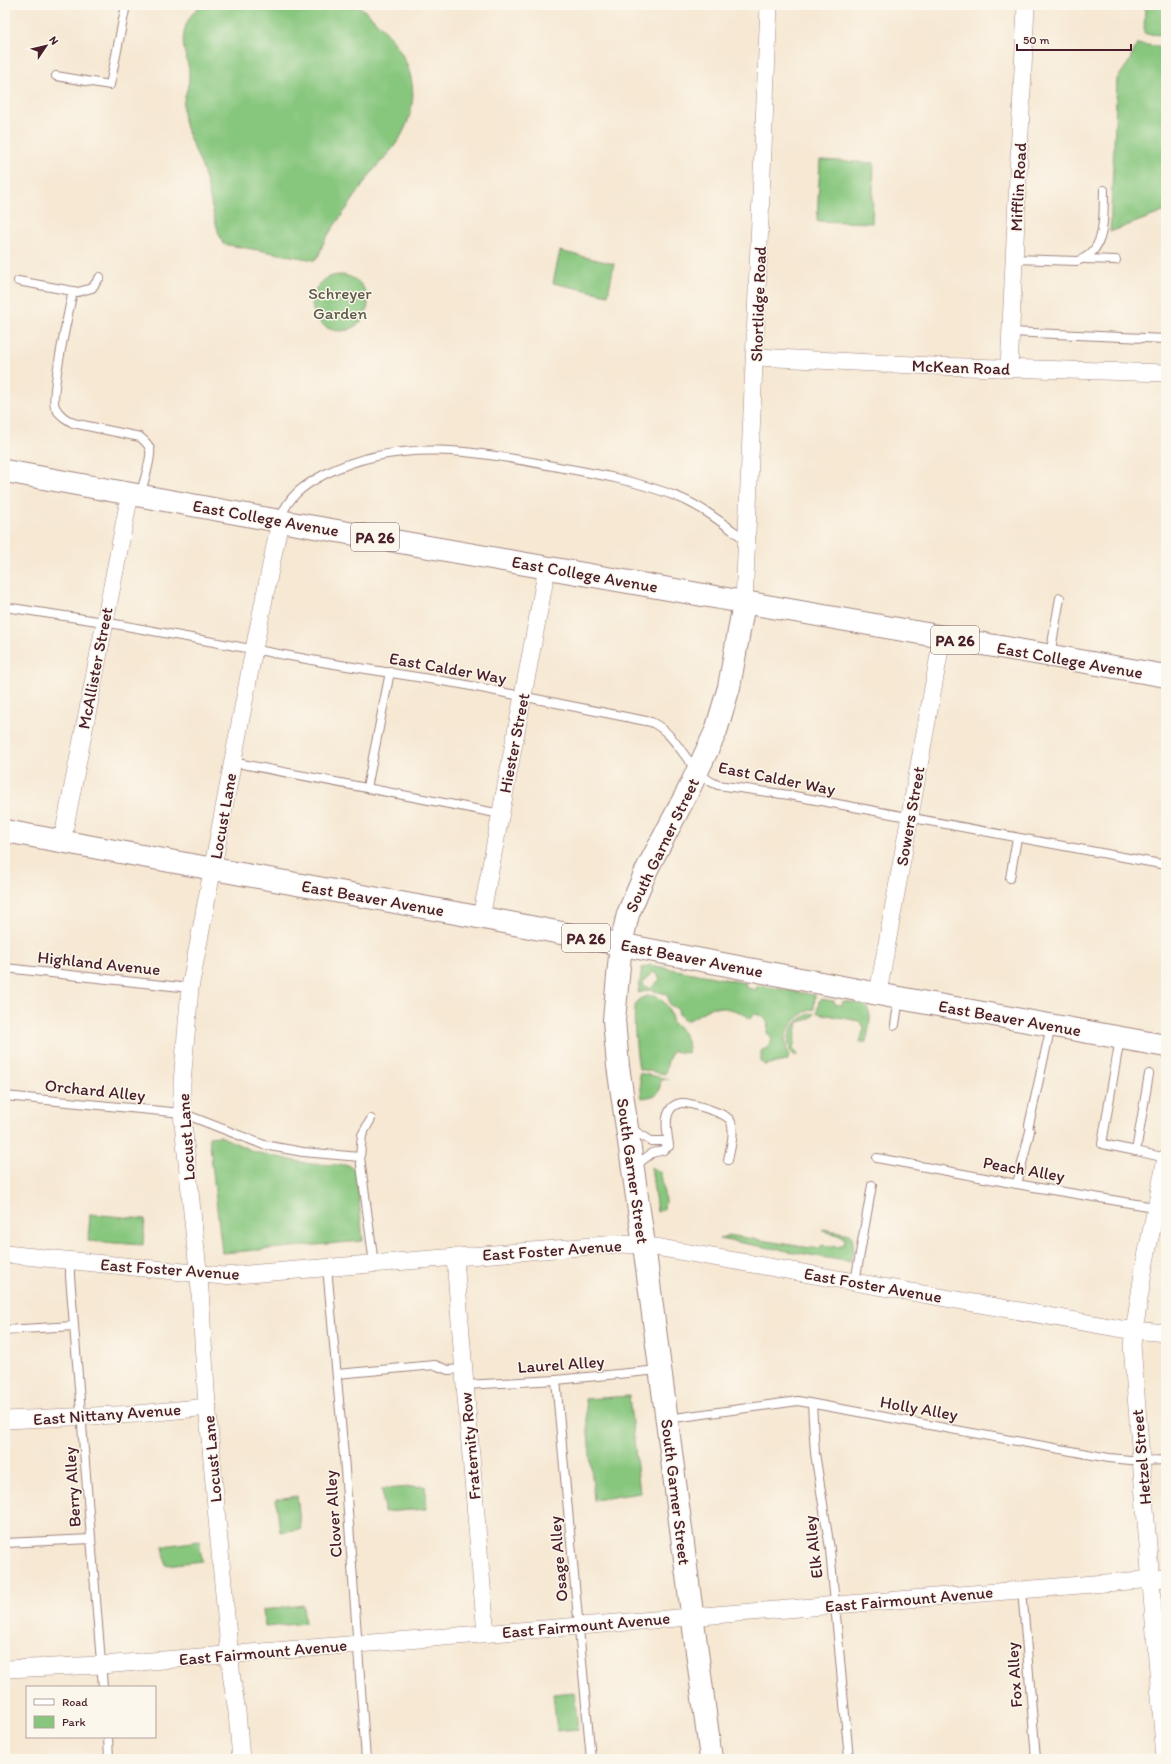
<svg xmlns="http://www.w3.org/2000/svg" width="1171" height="1764" viewBox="0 0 1171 1764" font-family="Itim,sans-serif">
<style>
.green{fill:#86c67d;stroke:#687254;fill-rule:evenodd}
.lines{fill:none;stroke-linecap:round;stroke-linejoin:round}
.lane-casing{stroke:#a0847f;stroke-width:10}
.street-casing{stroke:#a0847f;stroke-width:18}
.secondary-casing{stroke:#a0847f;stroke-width:24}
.primary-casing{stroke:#a0847f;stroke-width:24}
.lane{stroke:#fff;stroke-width:8}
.street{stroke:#fff;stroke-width:17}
.secondary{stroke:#fff;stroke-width:22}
.primary{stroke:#fff;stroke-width:22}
.labels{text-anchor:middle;stroke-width:3;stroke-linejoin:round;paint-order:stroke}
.shield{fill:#fbf7ec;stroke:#7f6065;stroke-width:1}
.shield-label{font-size:16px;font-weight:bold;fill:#4a1f2b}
.street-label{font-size:17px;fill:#4a1f2b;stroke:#fbf7ec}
.park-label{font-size:17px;fill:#5f5948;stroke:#fbf7ec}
</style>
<rect width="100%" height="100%" fill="#fbf7ec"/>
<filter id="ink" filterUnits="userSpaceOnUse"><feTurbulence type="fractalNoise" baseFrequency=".025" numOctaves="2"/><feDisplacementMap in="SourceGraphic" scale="8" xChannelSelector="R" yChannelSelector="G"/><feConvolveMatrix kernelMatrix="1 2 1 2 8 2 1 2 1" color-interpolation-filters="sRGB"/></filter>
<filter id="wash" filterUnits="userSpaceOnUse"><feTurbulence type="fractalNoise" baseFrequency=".012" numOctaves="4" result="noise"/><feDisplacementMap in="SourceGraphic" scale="16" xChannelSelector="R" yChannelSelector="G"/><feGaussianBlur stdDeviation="0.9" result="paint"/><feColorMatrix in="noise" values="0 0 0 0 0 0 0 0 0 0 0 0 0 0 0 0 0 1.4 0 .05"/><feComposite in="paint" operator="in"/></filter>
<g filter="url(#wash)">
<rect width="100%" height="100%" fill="#f6e8d3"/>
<!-- green -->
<g class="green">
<path d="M201 5H358C399 39 431 82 401 136 393 150 382 160 372 172 364 183 357 194 350 204 341 217 331 229 324 242 320 249 321 256 314 260L223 244C213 222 211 197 204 173 198 153 185 135 183 113 182 97 190 88 189 74 189 67 187 61 185 54 180 35 186 17 201 5Z"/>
<path d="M1145 5H1166V35L1144 34Z"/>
<path d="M1137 44 1166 47V211L1110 232 1117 79 1129 62Z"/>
<path d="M820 160 874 163 872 223 817 221Z"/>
<path d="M560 251 614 264 608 295 553 283Z"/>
<circle cx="340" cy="303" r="28"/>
<path d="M650 965 746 983 745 987 756 990 757 985 815 995 814 1010 809 1009C792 1022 779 1033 789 1056L787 1061 764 1065 761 1061V1051L768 1047 771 1043V1037L767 1033 768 1023 762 1016 755 1014 750 1019C742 1010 723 1007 712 1007L689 1020H684L679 1014 678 1009 670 1005 667 994 650 990 638 993 642 968ZM652 972 657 974 660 979 650 989 643 985V983Z"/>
<path d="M648 996C662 994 669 1007 672 1019L671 1021C683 1033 689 1035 688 1053L672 1051 668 1061 665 1074 639 1069C637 1057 631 1010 637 1001 640 998 645 997 648 996Z"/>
<path d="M821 999 834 1001 835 1004 842 1005 843 1001C849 1002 856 1002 862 1004 876 1010 868 1031 866 1042L860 1043 864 1027 859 1021 817 1013 819 1001Z"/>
<path d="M810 1013 815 1014 810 1019 798 1022 793 1049 798 1055H794C785 1048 788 1033 794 1025 798 1020 805 1016 810 1013Z"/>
<path d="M639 1073 669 1079 660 1080C661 1095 657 1096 642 1098Z"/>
<path d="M220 1136 255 1152 310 1164 348 1165C354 1168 356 1171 357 1178L363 1241 222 1253 209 1137Z"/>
<path d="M651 1167 661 1173 665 1201 664 1209 657 1212Z"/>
<path d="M90 1214 145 1219 143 1245 88 1241Z"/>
<path d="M823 1229 850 1234C856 1240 852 1254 850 1262L719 1239 728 1235 811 1248H819L822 1245 838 1247 844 1244 845 1240 843 1236 823 1231Z"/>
<path d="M629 1396 640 1493 594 1500 585 1399Z"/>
<path d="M425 1486 427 1509 384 1512 382 1489Z"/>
<path d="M297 1496 301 1529 280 1532 276 1499Z"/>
<path d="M199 1541 202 1561 166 1565 163 1546Z"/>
<path d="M303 1605 305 1623 265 1627 263 1610Z"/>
<path d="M574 1692 578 1729 557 1731 553 1694Z"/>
</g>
</g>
<g filter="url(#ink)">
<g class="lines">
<!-- lane casing -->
<g class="lane-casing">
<g id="lane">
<path d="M56 76 110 85 126 5"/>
<path d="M1014 259 1077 261C1108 252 1103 215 1104 190"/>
<path d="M1085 259 1116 260"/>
<path d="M18 281 78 292 92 288 100 277"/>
<path d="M73 291C69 310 50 394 55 407 59 415 66 419 73 423L140 437C144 441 148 443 150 449 152 459 143 484 140 495"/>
<path d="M1011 332 1166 339"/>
<path d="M280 520C287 497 304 485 325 474 401 436 479 452 558 467 599 474 640 482 678 497 703 507 725 525 747 541"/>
<path d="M5 607 104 622 328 663 461 684 651 722C680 735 687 773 718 785L789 795 1166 865"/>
<path d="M1050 655 1060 598"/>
<path d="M232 762 501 814"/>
<path d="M367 788 390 672"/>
<path d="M1010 878 1017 838"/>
<path d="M5 968 190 988"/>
<path d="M895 1025 899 998"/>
<path d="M1120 1038 1102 1144 1136 1151 1149 1074"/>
<path d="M5 1096 182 1113 264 1145 303 1152 360 1157"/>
<path d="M371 1119 362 1135 360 1157 374 1264"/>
<path d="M1029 1125 1051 1026"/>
<path d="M630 1128 651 1141H663L669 1146"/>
<path d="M669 1146C668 1136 664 1121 669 1112 671 1107 675 1104 681 1103 689 1102 725 1113 730 1120 736 1131 730 1149 728 1160"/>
<path d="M1136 1151 1166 1158"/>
<path d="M877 1158 1028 1186 1166 1209"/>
<path d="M635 1166 652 1153 664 1150 669 1146"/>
<path d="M1017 1184 1030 1131"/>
<path d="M70 1261V1276L103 1687"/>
<path d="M327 1267 344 1456 366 1759"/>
<path d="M855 1282 872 1185"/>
<path d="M5 1330 74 1326"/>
<path d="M337 1374 435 1365 448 1370 463 1369"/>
<path d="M556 1380 591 1759"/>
<path d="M465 1385 556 1380 659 1370"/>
<path d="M812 1404 815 1453 830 1549 849 1759"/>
<path d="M667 1419 798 1401 1109 1458 1141 1461 1166 1460"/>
<path d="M5 1543 91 1539"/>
<path d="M1022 1589 1036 1759"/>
<path d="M108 1737 109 1759"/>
</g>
</g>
<!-- street casing -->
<g class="street-casing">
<g id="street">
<path d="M756 357 933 366 1166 373"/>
<path d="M1009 369 1026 5"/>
<path d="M744 603 769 5"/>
<path d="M62 842 130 494"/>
<path d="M481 918 547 568"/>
<path d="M878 993 942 638"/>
<path d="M5 1254 223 1276 617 1244 644 1245 1122 1329 1166 1333"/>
<path d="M455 1258 465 1385 486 1634"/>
<path d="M5 1420 137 1414 208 1407"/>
<path d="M5 1669 102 1665 1166 1578"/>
<path d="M241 1759 237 1712 232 1680 218 1530 206 1391 200 1290 182 1113V1083L190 988 254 649 280 521"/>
<path d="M1165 1759 1132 1345 1144 1267 1166 1158"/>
</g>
</g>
<!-- secondary casing -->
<g class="secondary-casing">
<path id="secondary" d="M711 1759 644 1245 618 1066 614 1020 621 944 628 914 647 869 689 789 716 731 729 687 744 603"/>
</g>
<!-- primary casing -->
<g class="primary-casing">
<g id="primary">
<path d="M5 471 263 518 1166 676"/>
<path d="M5 831 494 920 899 998 1166 1046"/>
</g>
</g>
<!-- lane -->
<use href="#lane" class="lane"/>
<!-- street -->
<use href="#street" class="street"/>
<!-- secondary -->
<use href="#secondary" class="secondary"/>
<!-- primary -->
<use href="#primary" class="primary"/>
</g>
</g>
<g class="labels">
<!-- shield labels -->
<g class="shield">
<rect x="351" y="523" width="48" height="28" rx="3"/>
<rect x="931" y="626" width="48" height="28" rx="3"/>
<rect x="562" y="924" width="48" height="28" rx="3"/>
</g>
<g class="shield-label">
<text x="375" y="543">PA 26</text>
<text x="955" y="646">PA 26</text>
<text x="586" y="944">PA 26</text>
</g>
<!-- street labels -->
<g class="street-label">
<text transform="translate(1018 187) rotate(-87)" y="6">Mifflin Road</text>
<text transform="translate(758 304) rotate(-88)" y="6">Shortlidge Road</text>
<text transform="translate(961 367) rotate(2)" y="6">McKean Road</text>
<text transform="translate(266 518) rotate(10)" y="6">East College Avenue</text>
<text transform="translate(585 574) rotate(10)" y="6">East College Avenue</text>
<text transform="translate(1070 660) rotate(10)" y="6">East College Avenue</text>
<text transform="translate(95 668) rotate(-79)" y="6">McAllister Street</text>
<text transform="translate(448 668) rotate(10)" y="6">East Calder Way</text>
<text transform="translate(514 743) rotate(-79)" y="6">Hiester Street</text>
<text transform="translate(777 778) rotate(11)" y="6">East Calder Way</text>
<text transform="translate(223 816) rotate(-80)" y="6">Locust Lane</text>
<text transform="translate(910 816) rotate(-80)" y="6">Sowers Street</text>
<text transform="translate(662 845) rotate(-64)" y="6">South Garner Street</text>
<text transform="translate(373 898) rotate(10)" y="6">East Beaver Avenue</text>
<text transform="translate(692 958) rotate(11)" y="6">East Beaver Avenue</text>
<text transform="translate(99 963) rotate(6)" y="6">Highland Avenue</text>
<text transform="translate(1010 1018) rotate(10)" y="6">East Beaver Avenue</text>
<text transform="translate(95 1090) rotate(6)" y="6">Orchard Alley</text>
<text transform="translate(186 1137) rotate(-94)" y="6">Locust Lane</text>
<text transform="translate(1024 1169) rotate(10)" y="6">Peach Alley</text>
<text transform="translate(633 1171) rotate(82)" y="6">South Garner Street</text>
<text transform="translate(552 1250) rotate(-4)" y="6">East Foster Avenue</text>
<text transform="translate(170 1269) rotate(4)" y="6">East Foster Avenue</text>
<text transform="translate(873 1285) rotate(10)" y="6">East Foster Avenue</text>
<text transform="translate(561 1364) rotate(-4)" y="6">Laurel Alley</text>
<text transform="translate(919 1408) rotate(10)" y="6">Holly Alley</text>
<text transform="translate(107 1414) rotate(-4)" y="6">East Nittany Avenue</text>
<text transform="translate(470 1446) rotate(-95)" y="6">Fraternity Row</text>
<text transform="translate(1141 1457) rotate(-95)" y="6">Hetzel Street</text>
<text transform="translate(212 1459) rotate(-95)" y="6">Locust Lane</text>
<text transform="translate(72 1487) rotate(-94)" y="6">Berry Alley</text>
<text transform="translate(676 1492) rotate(83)" y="6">South Garner Street</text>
<text transform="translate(333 1514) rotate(-94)" y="6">Clover Alley</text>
<text transform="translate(813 1547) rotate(-97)" y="6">Elk Alley</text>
<text transform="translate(558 1559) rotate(-95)" y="6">Osage Alley</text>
<text transform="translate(909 1599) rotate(-5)" y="6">East Fairmount Avenue</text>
<text transform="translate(586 1625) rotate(-5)" y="6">East Fairmount Avenue</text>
<text transform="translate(263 1652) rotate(-5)" y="6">East Fairmount Avenue</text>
<text transform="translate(1014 1675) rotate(-94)" y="6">Fox Alley</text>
</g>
<!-- park labels -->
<g class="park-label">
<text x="340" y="299">Schreyer<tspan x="340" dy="20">Garden</tspan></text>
</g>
</g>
<!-- margin -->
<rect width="1171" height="1764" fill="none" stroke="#fbf7ec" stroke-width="20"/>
<!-- legend -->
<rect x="26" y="1686" width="130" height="52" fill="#fbf7ec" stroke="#b4a19f"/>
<rect x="34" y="1699" width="20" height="6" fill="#ffffff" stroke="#b4a19f"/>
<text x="62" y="1706" font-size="12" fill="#4a1f2b">Road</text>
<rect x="34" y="1716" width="20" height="12" fill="#86c67d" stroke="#b4a19f"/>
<text x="62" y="1726" font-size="12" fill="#4a1f2b">Park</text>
<!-- north arrow -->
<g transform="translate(46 46) rotate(55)" stroke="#fbf7ec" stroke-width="3" paint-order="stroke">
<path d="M0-3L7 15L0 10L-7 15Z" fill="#4a1f2b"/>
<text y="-6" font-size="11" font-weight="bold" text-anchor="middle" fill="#4a1f2b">N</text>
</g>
<!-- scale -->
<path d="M1017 44v6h114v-6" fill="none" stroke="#4a1f2b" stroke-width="2"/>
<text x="1023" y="44" font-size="12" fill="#4a1f2b" stroke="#fbf7ec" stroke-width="3" paint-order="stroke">50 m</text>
</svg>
